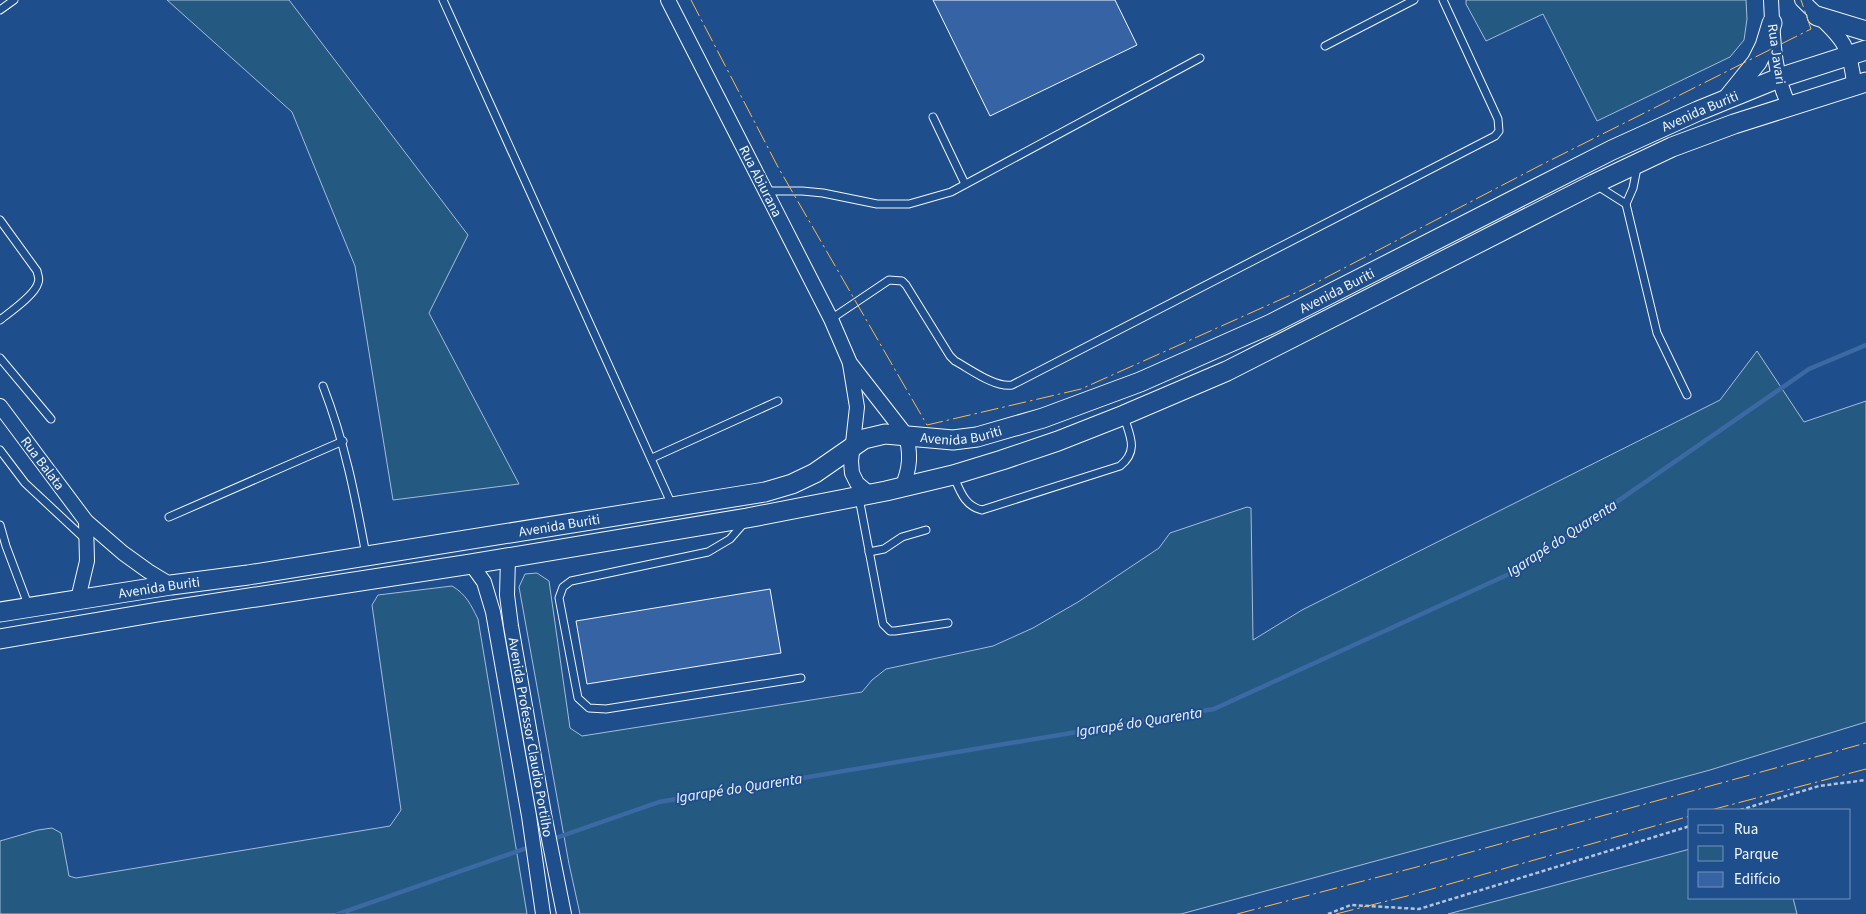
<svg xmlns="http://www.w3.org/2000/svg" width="1866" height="914" viewBox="0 0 1866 914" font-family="'Source Sans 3',sans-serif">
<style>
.green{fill:#245a82;stroke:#a8bbd7}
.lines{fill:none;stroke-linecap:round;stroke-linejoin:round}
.stream{stroke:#3b69a3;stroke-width:4.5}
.building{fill:#3563a3;stroke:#f2f6ff}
.lane-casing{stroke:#f2f6ff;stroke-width:9}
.street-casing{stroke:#f2f6ff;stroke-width:16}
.secondary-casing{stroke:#f2f6ff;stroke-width:21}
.path{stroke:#b3c4dc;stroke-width:2.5;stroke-dasharray:4 2.5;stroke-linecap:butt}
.lane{stroke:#1f4e8c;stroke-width:7}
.street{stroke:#1f4e8c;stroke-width:14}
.secondary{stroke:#1f4e8c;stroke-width:19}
.power{stroke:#ffb74d;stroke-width:1;stroke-dasharray:18 4 2.5 4;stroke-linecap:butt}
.labels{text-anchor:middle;stroke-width:4;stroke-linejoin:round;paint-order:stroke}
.street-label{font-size:14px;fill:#f2f6ff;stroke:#1f4e8c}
.water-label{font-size:15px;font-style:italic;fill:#f2f6ff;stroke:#1f4e8c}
</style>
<rect width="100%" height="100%" fill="#1f4e8c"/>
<!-- green -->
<g class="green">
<path d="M167 0H289L468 235 429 313 519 484 393 500 355 266 292 112Z"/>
<path d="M1466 0H1746L1747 19 1744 40 1730 57 1597 121 1543 14 1486 41 1466 4Z"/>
<path d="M1757 351 1804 422 1866 401V722L1710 770 1181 914H580L569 864 519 587 525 574 537 573 549 581 570 728 582 736 862 692 872 680 886 669 993 646 1033 628 1078 602 1159 548 1170 533 1247 507 1251 508 1253 640 1302 610 1720 400Z"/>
<path d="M452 586C466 594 471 605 478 619L527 914H0V841L38 830 52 828 61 833 69 876 76 878 390 826 401 810 372 605 378 595Z"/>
<path d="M1690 849V898H1793L1797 914H1448Z"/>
</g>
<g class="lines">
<!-- stream -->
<path class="stream" d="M338 914 659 802 1214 709 1518 570 1809 369 1866 345"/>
</g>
<!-- building -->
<g class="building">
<path d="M933 0H1115L1137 45 990 116Z"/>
<path d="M770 589 781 653 587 684 576 621Z"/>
</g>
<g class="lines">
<!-- lane casing -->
<g class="lane-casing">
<g id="lane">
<path d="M443 0 672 505"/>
<path d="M0 10 14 0"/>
<path d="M1325 46 1414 0"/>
<path d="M933 117 965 184"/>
<path d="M1637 168 1633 188 1626 204 1657 333 1687 395"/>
<path d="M1596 185 1626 204"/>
<path d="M766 191H802L823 193 877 204H909L951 192 1200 58"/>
<path d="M0 220 37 271C38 276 40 279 38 283 35 295 10 312 0 320"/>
<path d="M831 319 889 280 902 281 906 285 950 356 955 361C970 369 995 388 1012 385L1495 136 1499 131 1498 119 1443 0"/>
<path d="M0 358 51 419"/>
<path d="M323 386C345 443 355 495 366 555"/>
<path d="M0 450 25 483 86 540"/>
<path d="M652 458 778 401"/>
<path d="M953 475C960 490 964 506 982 510L1120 466C1139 451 1130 436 1124 417"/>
<path d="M859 498 883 624 890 631H895L948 623"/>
<path d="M169 517 343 441"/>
<path d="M744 523 730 539 708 552 571 581 563 587 559 598 578 698 589 708 606 709 801 678"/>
<path d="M0 525 6 546 29 607"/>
<path d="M869 552 884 549 902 537 926 530"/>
</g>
</g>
<!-- street casing -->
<g class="street-casing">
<g id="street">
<path d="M668 0 831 319 850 363 906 435C911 455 910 469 902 487"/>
<path d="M1771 0C1773 36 1773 75 1790 107"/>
<path d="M1802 0C1833 32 1851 37 1854 86"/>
<path d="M850 364 857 407 851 461 852 473 857 483 870 494"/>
<path d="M0 406 86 521 123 553 148 571 171 585"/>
<path d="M508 558 507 595 511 626 544 814 564 914"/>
<path d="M471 564 484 582 493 612 529 816 543 914"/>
<path d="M78 599 87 561 86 521"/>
</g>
</g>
<!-- secondary casing -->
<g class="secondary-casing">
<g id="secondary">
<path d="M1817 16 1866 31"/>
<path d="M1728 98 1757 62 1765 46 1772 23"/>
<path id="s1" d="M0 612 171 585 248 575 765 492 792 484 815 473 864 439 885 434 953 440 977 437 1043 418 1140 382 1271 324 1612 150 1698 111 1779 78 1866 50"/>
<path d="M0 639 158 612 471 564 747 518 886 491 953 475 1002 460 1058 441 1124 415 1227 371 1594 184 1672 147 1734 124 1866 82"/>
</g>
</g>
<!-- path -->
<g class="path">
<path d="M1740 810 1819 786 1866 780"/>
<path d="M1328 914 1351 905 1419 909 1690 826"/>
</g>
<!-- lane -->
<use href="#lane" class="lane"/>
<!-- street -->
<use href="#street" class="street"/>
<!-- secondary -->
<use href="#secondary" class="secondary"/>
<!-- power -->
<g class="power">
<path d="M691 0 778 167 927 425 1081 389 1304 289 1539 166 1811 29 1801 0"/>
<path d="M1711 810 1866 769"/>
<path d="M1237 914 1413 868 1866 743"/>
<path d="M1336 914 1407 896 1690 816"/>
</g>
</g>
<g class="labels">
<!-- street labels -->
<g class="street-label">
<text transform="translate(1777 54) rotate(82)" y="5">Rua Javari</text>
<text dy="5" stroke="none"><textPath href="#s1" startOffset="1796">Avenida Buriti</textPath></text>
<text transform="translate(761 181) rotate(63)" y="5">Rua Abiurana</text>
<text dy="5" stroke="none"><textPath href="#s1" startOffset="1391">Avenida Buriti</textPath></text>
<text dy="5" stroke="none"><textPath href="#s1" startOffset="986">Avenida Buriti</textPath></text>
<text transform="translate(43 463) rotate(53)" y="5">Rua Balata</text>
<text dy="5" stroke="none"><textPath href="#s1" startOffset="566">Avenida Buriti</textPath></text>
<text dy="5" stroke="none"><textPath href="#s1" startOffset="161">Avenida Buriti</textPath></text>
<text transform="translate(531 737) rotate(80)" y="5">Avenida Professor Claudio Portilho</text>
</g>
<!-- water labels -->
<g class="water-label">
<text transform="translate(1562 538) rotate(-33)" y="5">Igarapé do Quarenta</text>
<text transform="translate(1139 722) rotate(-9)" y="5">Igarapé do Quarenta</text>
<text transform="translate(739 788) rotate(-9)" y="5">Igarapé do Quarenta</text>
</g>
</g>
<!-- legend -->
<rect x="1688" y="809" width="162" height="90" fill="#1f4e8c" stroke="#7391ba"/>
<rect x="1698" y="825" width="25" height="8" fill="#1f4e8c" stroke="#7391ba"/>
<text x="1734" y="834" font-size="15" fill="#f2f6ff">Rua</text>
<rect x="1698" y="846" width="25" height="15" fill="#245a82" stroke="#7391ba"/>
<text x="1734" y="859" font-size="15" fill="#f2f6ff">Parque</text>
<rect x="1698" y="872" width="25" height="15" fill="#3563a3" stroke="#7391ba"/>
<text x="1734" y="884" font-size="15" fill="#f2f6ff">Edifício</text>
</svg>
